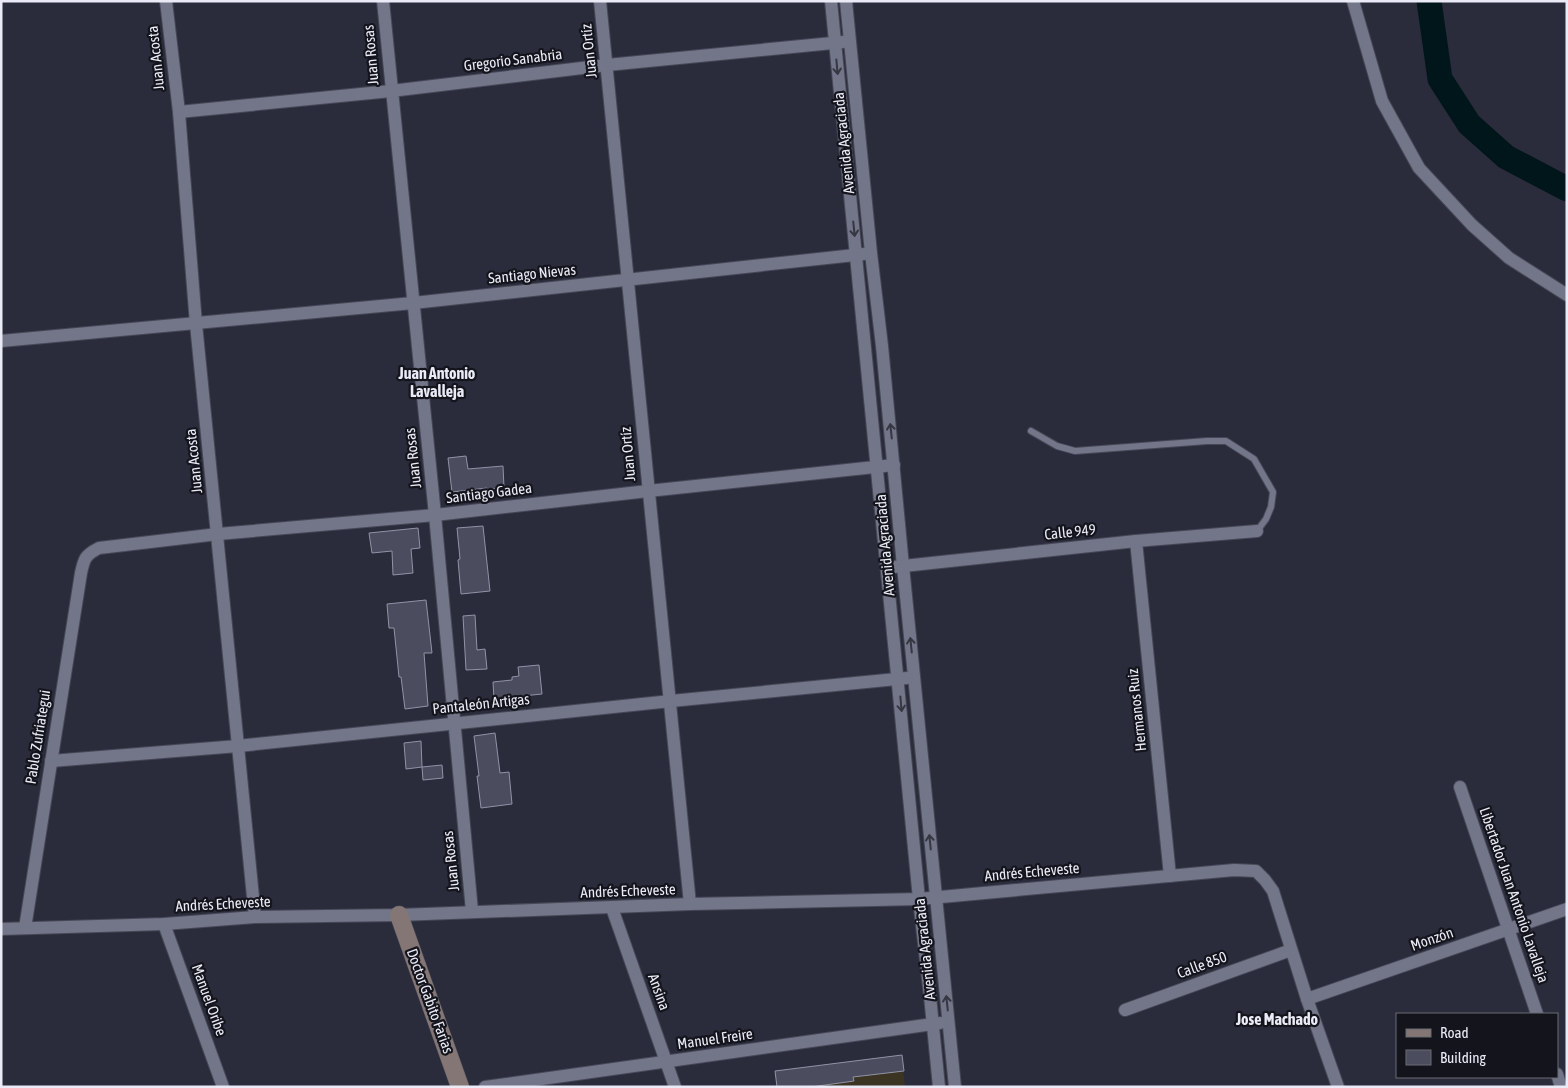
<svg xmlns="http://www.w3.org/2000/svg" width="1568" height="1088" viewBox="0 0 1568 1088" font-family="'Asap Condensed',sans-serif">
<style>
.education{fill:#3b3423}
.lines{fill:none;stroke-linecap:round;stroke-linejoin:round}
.river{stroke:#00161b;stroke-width:25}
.building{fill:#4b4c5e;stroke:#9193a7}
.lane-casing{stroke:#474856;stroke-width:8}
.street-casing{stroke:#474856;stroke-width:14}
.secondary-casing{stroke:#474856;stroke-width:19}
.lane{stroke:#737589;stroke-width:6}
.street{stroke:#737589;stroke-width:12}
.secondary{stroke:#837675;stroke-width:18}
.oneway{stroke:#353742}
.labels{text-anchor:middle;stroke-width:4.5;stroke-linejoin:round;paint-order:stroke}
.street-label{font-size:15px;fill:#eaebf6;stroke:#14151c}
.neighbourhood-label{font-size:16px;font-weight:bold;fill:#eaebf6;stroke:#14151c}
</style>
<rect width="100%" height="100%" fill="#2a2c3c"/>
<!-- education -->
<path class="education" d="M902 1055 905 1087H777L775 1071Z"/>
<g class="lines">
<!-- river -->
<path class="river" d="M1429 1 1440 79 1469 124 1506 157 1567 189"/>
</g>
<!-- building -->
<g class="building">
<path d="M466 456 468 469 503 466 504 488 487 489V488L452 492 448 458Z"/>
<path d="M483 526 490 591 461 594 458 560 460 559 457 528Z"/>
<path d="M418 528 420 548 411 549 413 573 393 575 392 551 372 553 369 533Z"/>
<path d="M426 600 432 653H424L428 706 405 709 401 677H399L394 628H389L387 604Z"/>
<path d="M475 615 477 650 485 649 487 669 466 670 463 616Z"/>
<path d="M539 665 542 694 494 699 493 682 512 680V677L519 676 518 667Z"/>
<path d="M495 733 500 773 509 772 512 804 481 808 477 776H479L474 736Z"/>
<path d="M421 741 422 767 406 769 404 743Z"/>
<path d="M442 765 443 778 423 780 422 767Z"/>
<path d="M902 1055 904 1071 853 1077 854 1081 811 1087H777L775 1071Z"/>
</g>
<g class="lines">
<!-- lane casing -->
<g class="lane-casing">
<path id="lane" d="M1031 431 1057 446 1075 451 1207 441H1226L1254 459 1273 492 1271 507 1266 519 1257 531"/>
</g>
<!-- street casing -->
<g class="street-casing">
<g id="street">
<path d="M166 1 179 112 196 324 255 917"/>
<path d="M383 1 435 515 472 911"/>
<path d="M600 1 690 904"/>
<path d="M831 1 919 899 930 996 939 1087"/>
<path d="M846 1 871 253 882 346 903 566 955 1087"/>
<path d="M1353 1 1382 101 1419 168 1472 225 1509 258 1567 295"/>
<path d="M179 112 391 91 607 65 843 42"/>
<path d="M1 341 413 303 864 254"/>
<path d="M1136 541 1170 876"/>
<path d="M894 567 1136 541 1257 531"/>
<path d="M51 761 238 746 671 701 907 678"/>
<path d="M1460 787 1537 1014"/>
<path d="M612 908 675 1087"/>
<path d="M164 924 223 1087"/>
<path d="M25 928 81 573C84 559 85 555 99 548L218 534 435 515 648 491 894 465"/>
<path d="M1 929 164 924 255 917 399 915 690 904 919 899 1234 870 1256 871 1265 880 1273 891 1307 999 1338 1087"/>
<path d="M1307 999 1567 909"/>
<path d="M1125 1010 1291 950"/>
<path d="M1557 1074 1561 1087"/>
<path d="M485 1087 940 1023"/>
</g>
</g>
<!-- secondary casing -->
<g class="secondary-casing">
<path id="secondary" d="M399 915 460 1087"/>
</g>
<!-- lane -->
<use href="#lane" class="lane"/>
<!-- street -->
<use href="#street" class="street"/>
<!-- secondary -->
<use href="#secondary" class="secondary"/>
</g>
<!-- one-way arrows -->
<defs><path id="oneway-shaft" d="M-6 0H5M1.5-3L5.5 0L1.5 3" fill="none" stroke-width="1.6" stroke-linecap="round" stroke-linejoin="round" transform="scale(1.25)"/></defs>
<g class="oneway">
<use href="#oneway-shaft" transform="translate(837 67) rotate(85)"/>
<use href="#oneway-shaft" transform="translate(854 229) rotate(84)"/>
<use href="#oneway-shaft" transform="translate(891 431) rotate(-96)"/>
<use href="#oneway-shaft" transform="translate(911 645) rotate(-96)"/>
<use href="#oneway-shaft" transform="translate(901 704) rotate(85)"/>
<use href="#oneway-shaft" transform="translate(930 842) rotate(-96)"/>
<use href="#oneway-shaft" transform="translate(947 1003) rotate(-96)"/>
</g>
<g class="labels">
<!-- street labels -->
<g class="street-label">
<text transform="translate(589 51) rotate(-96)" y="5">Juan Ortíz</text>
<text transform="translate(371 55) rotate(-95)" y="5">Juan Rosas</text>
<text transform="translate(156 58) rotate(-96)" y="5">Juan Acosta</text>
<text transform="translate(513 60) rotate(-7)" y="5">Gregorio Sanabria</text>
<text transform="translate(844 143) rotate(-96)" y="5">Avenida Agraciada</text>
<text transform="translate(532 274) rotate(-6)" y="5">Santiago Nievas</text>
<text transform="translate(628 454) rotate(-95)" y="5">Juan Ortíz</text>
<text transform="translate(413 458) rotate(-96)" y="5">Juan Rosas</text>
<text transform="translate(194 461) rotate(-96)" y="5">Juan Acosta</text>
<text transform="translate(489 493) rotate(-7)" y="5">Santiago Gadea</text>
<text transform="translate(1070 532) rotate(-6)" y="5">Calle 949</text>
<text transform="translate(885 545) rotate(-95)" y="5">Avenida Agraciada</text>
<text transform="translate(481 704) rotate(-6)" y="5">Pantaleón Artigas</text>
<text transform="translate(1137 710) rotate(-96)" y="5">Hermanos Ruiz</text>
<text transform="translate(38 737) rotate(-81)" y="5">Pablo Zufriategui</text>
<text transform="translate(451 861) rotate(-96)" y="5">Juan Rosas</text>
<text transform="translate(1032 872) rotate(-5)" y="5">Andrés Echeveste</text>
<text transform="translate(628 891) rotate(-2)" y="5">Andrés Echeveste</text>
<text transform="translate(1514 895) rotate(71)" y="5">Libertador Juan Antonio Lavalleja</text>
<text transform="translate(223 904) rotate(-3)" y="5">Andrés Echeveste</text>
<text transform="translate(1432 939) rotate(-19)" y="5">Monzón</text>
<text transform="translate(925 949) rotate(-96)" y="5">Avenida Agraciada</text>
<text transform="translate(1202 965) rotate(-20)" y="5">Calle 850</text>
<text transform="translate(659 992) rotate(70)" y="5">Ansina</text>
<text transform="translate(209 1000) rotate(70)" y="5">Manuel Oribe</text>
<text transform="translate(430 1001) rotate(70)" y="5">Doctor Gabito Farias</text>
<text transform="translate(715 1039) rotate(-8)" y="5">Manuel Freire</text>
</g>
<!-- neighbourhood labels -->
<g class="neighbourhood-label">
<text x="437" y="379">Juan Antonio<tspan x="437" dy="18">Lavalleja</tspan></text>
<text x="1277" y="1025">Jose Machado</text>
</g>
</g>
<!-- border -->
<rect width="1568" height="1088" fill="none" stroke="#eaebf6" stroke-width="5"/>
<!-- legend -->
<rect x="1396" y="1013" width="162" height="65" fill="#14151c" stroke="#6a6b73"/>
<rect x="1406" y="1029" width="25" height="8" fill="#837675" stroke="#6a6b73"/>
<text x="1440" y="1038" font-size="15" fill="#eaebf6">Road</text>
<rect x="1406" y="1050" width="25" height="15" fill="#4b4c5e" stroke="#6a6b73"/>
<text x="1440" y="1063" font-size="15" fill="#eaebf6">Building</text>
</svg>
